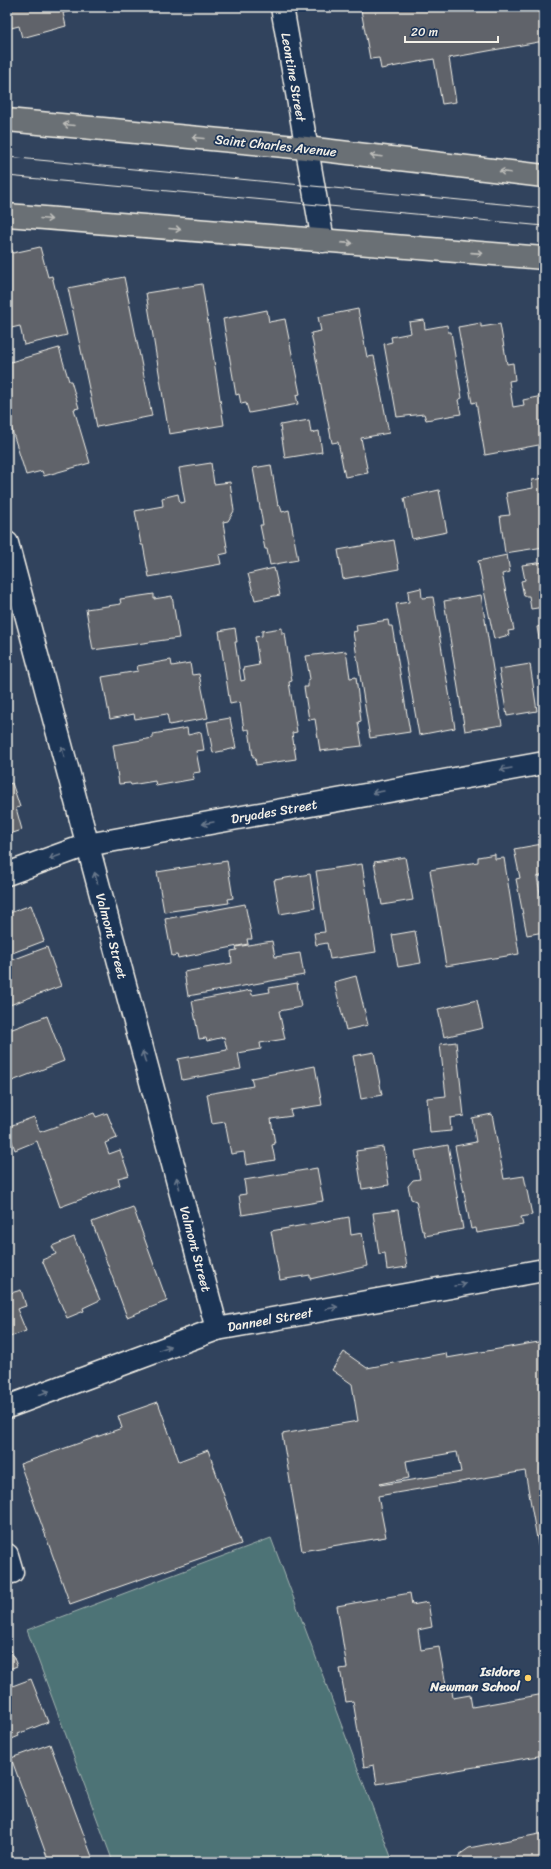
<svg xmlns="http://www.w3.org/2000/svg" width="551" height="1869" viewBox="0 0 551 1869" font-family="Sriracha,sans-serif">
<style>
.park{fill:#4e7376;stroke:#a1b2af}
.building{fill:#60646b;stroke:#f4f1e8;fill-rule:evenodd}
.lines{fill:none;stroke-linecap:round;stroke-linejoin:round}
.minor-casing{stroke:#f4f1e8;stroke-width:25}
.major-casing{stroke:#f4f1e8;stroke-width:25}
.minor{stroke:#1d3557;stroke-width:22}
.major{stroke:#6a7074;stroke-width:22}
.tram{stroke:#f4f1e8;stroke-width:1}
.oneway{stroke:#bdbdba}
.oneway2{stroke:#68778a}
.poi-dot{fill:#ffd166;stroke:#1d3557;stroke-width:1.5}
.labels{text-anchor:middle;stroke-width:3.5;stroke-linejoin:round;paint-order:stroke}
.street-label{font-size:13px;fill:#f4f1e8;stroke:#1d3557}
.poi-label{font-size:13px;font-weight:bold;fill:#f4f1e8;stroke:#1d3557;text-anchor:end}
</style>
<rect width="100%" height="100%" fill="#31435d"/>
<filter id="ink" filterUnits="userSpaceOnUse"><feTurbulence type="fractalNoise" baseFrequency=".025" numOctaves="2"/><feDisplacementMap in="SourceGraphic" scale="8" xChannelSelector="R" yChannelSelector="G"/><feConvolveMatrix kernelMatrix="1 2 1 2 8 2 1 2 1" color-interpolation-filters="sRGB"/></filter>
<g filter="url(#ink)">
<!-- park -->
<path class="park" d="M271 1538 393 1862H113L27 1630Z"/>
<!-- building -->
<g class="building">
<path d="M7 7H85L63 13 66 26 22 38 19 26 7 29Z"/>
<path d="M371 7H544V41L449 58 456 102 442 104 434 59 381 69 379 58 370 59 361 10Z"/>
<path d="M40 247 48 277 52 276 67 335 24 345 20 326 7 329V251L12 250 13 253Z"/>
<path d="M124 277 152 416 97 427 68 288Z"/>
<path d="M202 284 224 425 169 434 146 293Z"/>
<path d="M358 309 367 357 374 356 389 433 361 438 368 473 345 477 338 442 332 443 311 333 321 331 318 317Z"/>
<path d="M267 310 269 322 285 319 300 394 296 395 298 404 249 413 246 403 241 404 239 394 236 395 223 319Z"/>
<path d="M424 320 425 329 447 325 448 332H451L462 398 458 400 461 414 426 420 424 414 397 417 384 344 392 342 391 337 411 333 409 322Z"/>
<path d="M481 323V327L500 324 507 364 513 363 515 380 509 381 513 407 524 405 523 400 542 396 544 402V444L485 455 476 402 472 403 458 327Z"/>
<path d="M59 348 69 381H71L79 408 74 409 90 463 44 476 42 471 26 475 11 427 8 428 7 426V363Z"/>
<path d="M309 420 311 433 319 431 322 452 285 458 280 425Z"/>
<path d="M211 463 214 484 230 482 234 511 228 521 223 522 228 553 219 555 221 564 149 577 143 545H141L135 511 163 506 162 498 178 494 180 503 185 502 179 468Z"/>
<path d="M271 465 278 506 280 505 282 512 289 510 298 560 270 565 267 549H265L260 525H263L253 468Z"/>
<path d="M544 478V547L505 553 500 516 510 515 506 493 533 488 532 480Z"/>
<path d="M439 490 447 532 412 539 404 498Z"/>
<path d="M394 540 399 569 343 579 338 550Z"/>
<path d="M507 555 510 572 502 574 514 630 508 631 509 635 494 639 478 561Z"/>
<path d="M544 562V607L531 609 529 596H524L521 581 525 580 522 565Z"/>
<path d="M274 568 280 595 255 600 248 574Z"/>
<path d="M421 588 422 598 433 597 455 728 419 735 396 604 409 602 408 591Z"/>
<path d="M154 594V599L172 596 179 638 93 650 86 609 121 604 120 599Z"/>
<path d="M481 595 502 725 465 731 444 601Z"/>
<path d="M388 620 389 626H392L410 732 370 738 353 632 357 631 356 625Z"/>
<path d="M544 625V667L537 627Z"/>
<path d="M235 628 237 642H235L241 681 245 680 243 668 259 665 255 637 262 636V631L282 628V634L285 633 292 681 289 682 297 732 292 733 296 759 256 765 255 757H253L249 729 244 730 240 702 230 704 219 631Z"/>
<path d="M346 651 350 678 356 677 361 721 358 722 362 746 320 751 315 719 309 720 304 687H308V679H310L306 656Z"/>
<path d="M171 660 172 666 190 663 192 675 199 674 208 718 169 725 167 714 135 719 134 714 110 719 102 677 138 671 137 666Z"/>
<path d="M530 664 537 711 507 716 499 669Z"/>
<path d="M230 718 236 748 213 753 207 722Z"/>
<path d="M187 728 188 735 201 732 204 750 196 751 200 772 193 773 194 779 156 786 155 781 131 785 130 783 119 784 113 745 153 738V734Z"/>
<path d="M12 783 20 807 16 808 22 830 7 835V785Z"/>
<path d="M542 844 544 855V875L537 877 542 904H544V932L527 935 516 879 520 878 514 849Z"/>
<path d="M495 854V859L504 858 519 954 446 966 430 870 478 862V857Z"/>
<path d="M405 857 413 900 382 905 374 862Z"/>
<path d="M227 861 233 898 228 899 229 903 164 912 157 872Z"/>
<path d="M362 864 376 952 330 959 327 943 316 945 314 933 325 932 316 871Z"/>
<path d="M310 874 315 908 280 914 274 880Z"/>
<path d="M245 904 252 939H247L248 944 178 958 177 955 172 956 165 919Z"/>
<path d="M31 905 44 941 7 955V914Z"/>
<path d="M415 931 421 963 398 967 392 935Z"/>
<path d="M272 941 275 957 300 953 304 975 188 996 184 972 232 963 231 951 237 950 236 947Z"/>
<path d="M47 947 61 986 7 1006V962Z"/>
<path d="M356 976 368 1025 346 1030 334 982Z"/>
<path d="M297 983 301 1007 279 1011 285 1039 260 1043 261 1049 238 1053 241 1069 182 1080 178 1059 227 1050 224 1037 207 1041 206 1038 199 1039 192 1001 251 990 252 995 270 992 269 988Z"/>
<path d="M477 1000 483 1028 444 1037 438 1009Z"/>
<path d="M47 1016 64 1061 7 1083V1031Z"/>
<path d="M456 1042 464 1116 450 1118 451 1131 430 1133 427 1098 446 1096 440 1044Z"/>
<path d="M374 1052 382 1095 361 1099 353 1056Z"/>
<path d="M315 1066 322 1105 290 1110 292 1116 271 1119 275 1144 272 1145 275 1160 246 1165 244 1152 231 1154 225 1122 212 1124 207 1094 253 1086 251 1078Z"/>
<path d="M94 1113 96 1117 107 1113 117 1138 105 1143 109 1154 120 1150 129 1175 118 1178 120 1185 60 1207 37 1141 15 1150 7 1127 34 1117 40 1132Z"/>
<path d="M492 1114 504 1179 524 1176 532 1215 521 1217 523 1225 477 1233 476 1228 471 1229 455 1146 476 1142 472 1118Z"/>
<path d="M448 1145 463 1229 425 1236 424 1231H422L416 1201 411 1199 408 1186 413 1180 420 1179 415 1151Z"/>
<path d="M383 1147 389 1185 362 1189 356 1151Z"/>
<path d="M317 1168 323 1201 242 1215 239 1195 246 1194 244 1180Z"/>
<path d="M133 1207 167 1301 127 1317 92 1222Z"/>
<path d="M398 1210 407 1267 387 1270 385 1253 379 1254 373 1213Z"/>
<path d="M349 1217 351 1235 362 1233 368 1266 310 1279V1275L280 1280 271 1231Z"/>
<path d="M74 1237 100 1300 83 1308 84 1311 67 1318 42 1260 56 1254 52 1246Z"/>
<path d="M7 1282 11 1293 21 1290 26 1306 17 1309 26 1331 7 1338Z"/>
<path d="M544 1341V1578L525 1471 378 1496 386 1537 302 1551 282 1434 358 1421 352 1384 332 1370 344 1352 367 1368 446 1353 447 1358ZM457 1452 461 1472 380 1485 379 1484 409 1478 406 1461Z"/>
<path d="M158 1402 179 1461 208 1450 241 1544 70 1604 20 1464 122 1428 118 1416Z"/>
<path d="M410 1593 412 1605 428 1602 432 1627 418 1630 421 1650 439 1647 446 1685 451 1684 453 1698 470 1695 472 1707 544 1694V1755L377 1784 374 1765 364 1767 353 1701 346 1702 340 1669 347 1668 337 1606Z"/>
<path d="M7 1640 17 1666 7 1670Z"/>
<path d="M31 1679 48 1722 18 1734 19 1736 7 1741V1688Z"/>
<path d="M50 1744 94 1862H49L11 1758Z"/>
<path d="M544 1833V1862H458L459 1855 469 1848Z"/>
</g>
<g class="lines">
<!-- minor casing -->
<g class="minor-casing">
<g id="minor">
<path d="M282 7 323 241"/>
<path d="M7 543 217 1329"/>
<path d="M7 874 87 845 544 763"/>
<path d="M7 1407 217 1329 544 1270"/>
<path d="M7 1555 12 1572"/>
</g>
</g>
<!-- major casing -->
<g class="major-casing">
<g id="major">
<path d="M7 120 306 148 544 176"/>
<path d="M7 215 544 258"/>
</g>
</g>
<!-- minor -->
<use href="#minor" class="minor"/>
<!-- major -->
<use href="#major" class="major"/>
<!-- tram -->
<g class="tram">
<path d="M7 157 544 208"/>
<path d="M7 176 544 226"/>
</g>
</g>
<!-- one-way arrows -->
<defs><path id="oneway-shaft" d="M-6 0H5M1.5-3L5.5 0L1.5 3" fill="none" stroke-width="1.6" stroke-linecap="round" stroke-linejoin="round"/></defs>
<g class="oneway">
<use href="#oneway-shaft" transform="translate(69 125) rotate(-175)"/>
<use href="#oneway-shaft" transform="translate(198 138) rotate(-175)"/>
<use href="#oneway-shaft" transform="translate(376 156) rotate(-173)"/>
<use href="#oneway-shaft" transform="translate(505 172) rotate(-173)"/>
<use href="#oneway-shaft" transform="translate(46 219) rotate(5)"/>
<use href="#oneway-shaft" transform="translate(175 229) rotate(5)"/>
<use href="#oneway-shaft" transform="translate(347 243) rotate(4)"/>
<use href="#oneway-shaft" transform="translate(477 253) rotate(4)"/>
</g>
<g class="oneway2">
<use href="#oneway-shaft" transform="translate(63 752) rotate(-105)"/>
<use href="#oneway-shaft" transform="translate(506 769) rotate(170)"/>
<use href="#oneway-shaft" transform="translate(378 792) rotate(170)"/>
<use href="#oneway-shaft" transform="translate(208 823) rotate(170)"/>
<use href="#oneway-shaft" transform="translate(55 857) rotate(160)"/>
<use href="#oneway-shaft" transform="translate(96 878) rotate(-105)"/>
<use href="#oneway-shaft" transform="translate(144 1057) rotate(-105)"/>
<use href="#oneway-shaft" transform="translate(178 1183) rotate(-105)"/>
<use href="#oneway-shaft" transform="translate(460 1285) rotate(-10)"/>
<use href="#oneway-shaft" transform="translate(332 1308) rotate(-10)"/>
<use href="#oneway-shaft" transform="translate(165 1348) rotate(-20)"/>
<use href="#oneway-shaft" transform="translate(44 1393) rotate(-20)"/>
</g>
</g>
<!-- markers -->
<circle class="poi-dot" cx="528" cy="1678" r="4"/>
<g class="labels">
<!-- street labels -->
<g class="street-label">
<text transform="translate(294 77) rotate(80)" y="5">Leontine Street</text>
<text transform="translate(276 145) rotate(6)" y="5">Saint Charles Avenue</text>
<text transform="translate(274 811) rotate(-10)" y="5">Dryades Street</text>
<text transform="translate(112 936) rotate(75)" y="5">Valmont Street</text>
<text transform="translate(196 1249) rotate(75)" y="5">Valmont Street</text>
<text transform="translate(270 1319) rotate(-10)" y="5">Danneel Street</text>
</g>
<!-- poi labels -->
<g class="poi-label">
<text x="520" y="1676">Isidore<tspan x="520" dy="15">Newman School</tspan></text>
</g>
</g>
<!-- margin -->
<rect width="551" height="1869" fill="none" stroke="#1d3557" stroke-width="24"/>
<rect x="12" y="12" width="527" height="1845" fill="none" stroke="#f4f1e8" stroke-width="1.5" filter="url(#ink)"/>
<!-- scale -->
<path d="M405 36v6h93v-6" fill="none" stroke="#f4f1e8" stroke-width="2"/>
<text x="411" y="36" font-size="12" fill="#f4f1e8" stroke="#1d3557" stroke-width="3" paint-order="stroke">20 m</text>
</svg>
